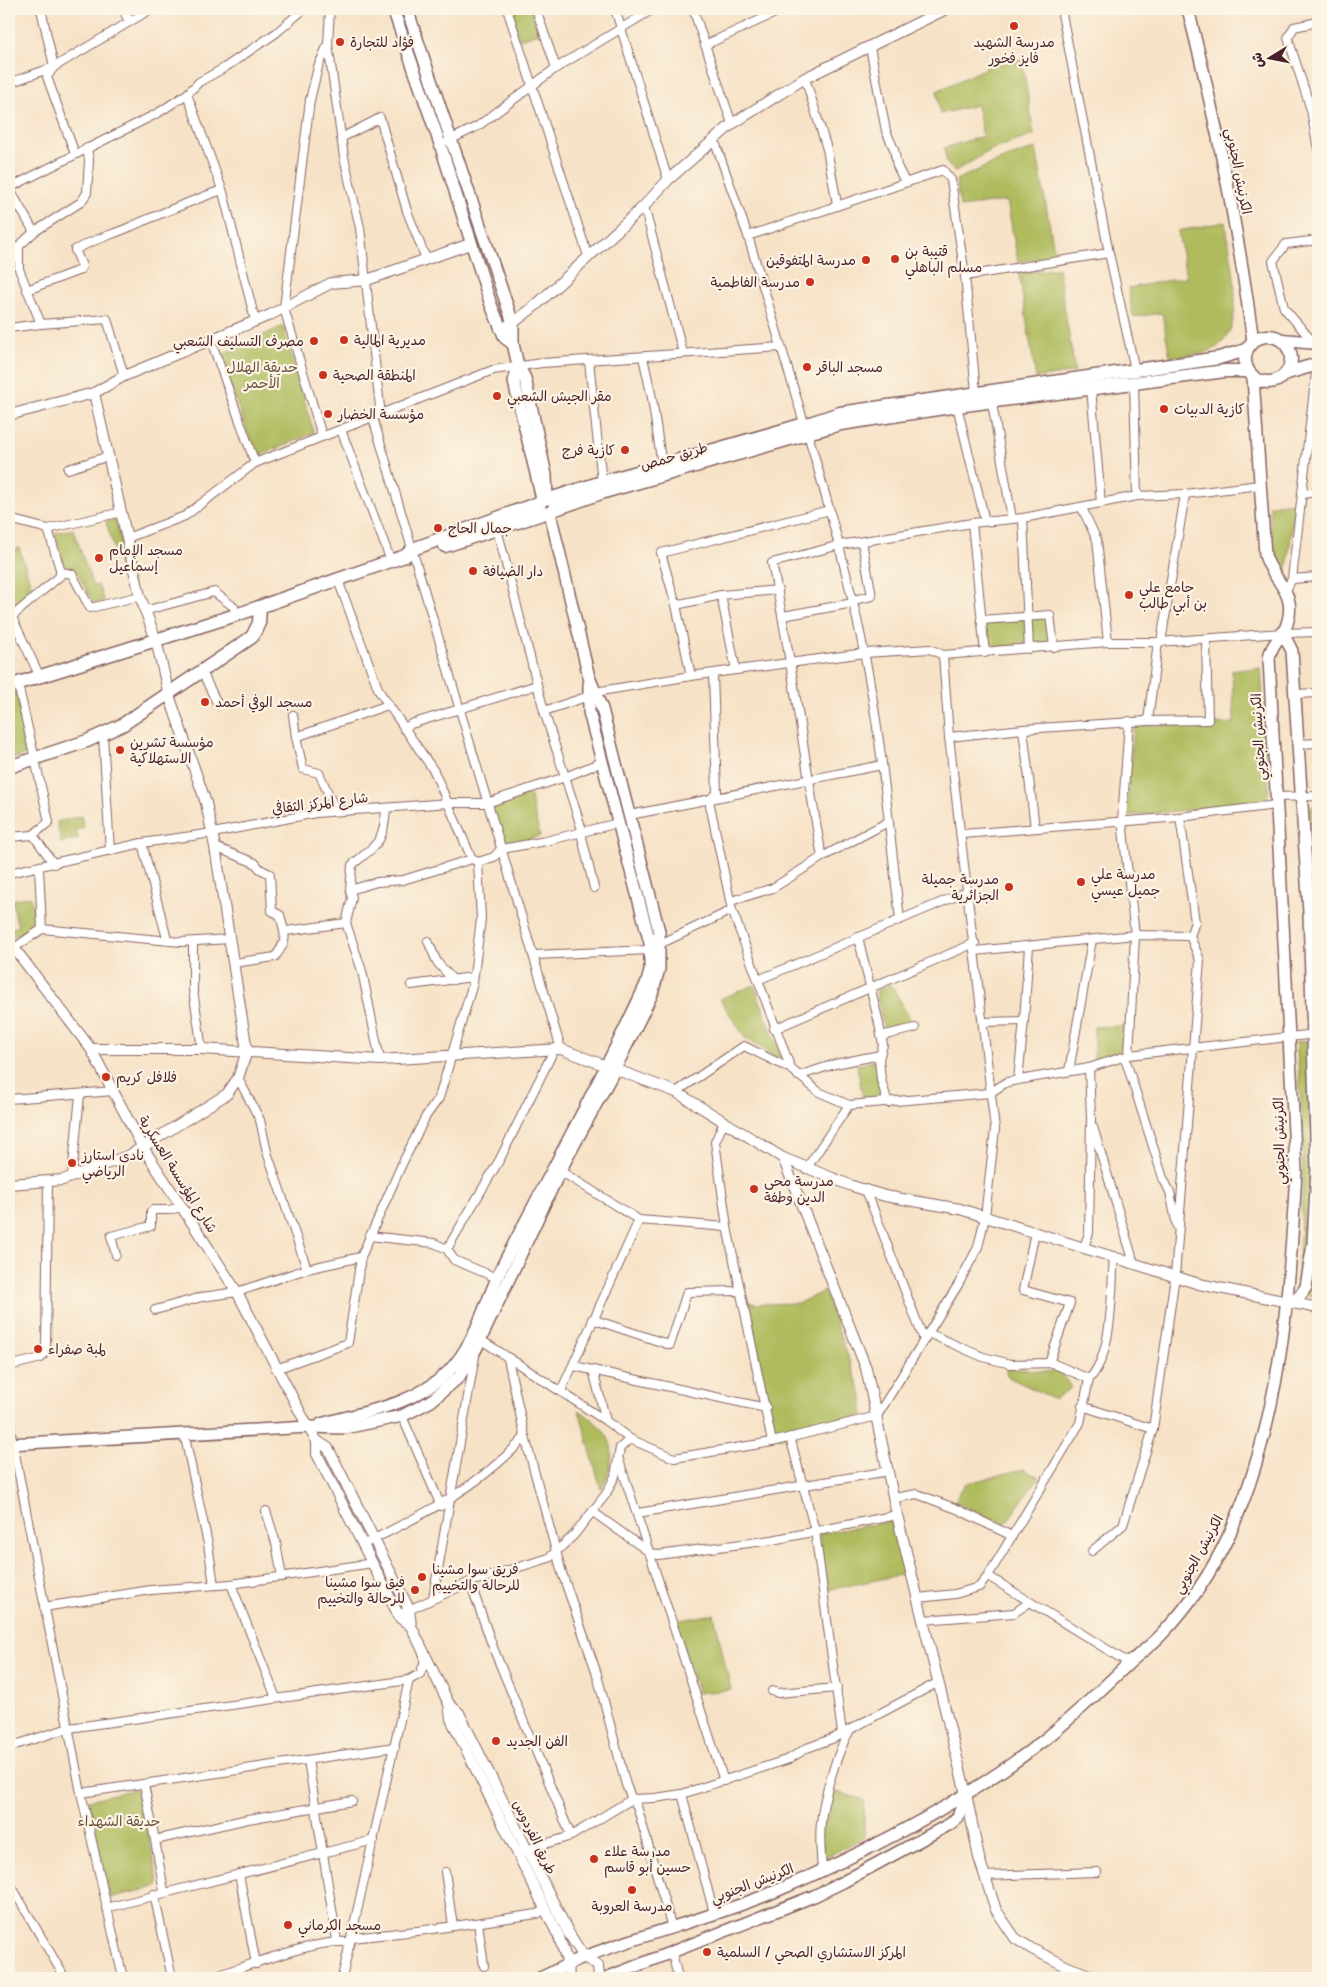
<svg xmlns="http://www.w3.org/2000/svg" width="1327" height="1987" viewBox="0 0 1327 1987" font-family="'Balsamiq Sans','Playpen Sans Arabic',sans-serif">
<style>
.green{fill:#afbb5d;stroke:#7c6d44}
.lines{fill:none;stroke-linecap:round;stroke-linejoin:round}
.minor-casing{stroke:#866361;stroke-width:10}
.tertiary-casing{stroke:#866361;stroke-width:12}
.secondary-casing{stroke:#866361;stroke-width:14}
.primary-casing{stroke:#866361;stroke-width:15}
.minor{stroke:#fff;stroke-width:8}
.tertiary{stroke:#fff;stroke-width:10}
.secondary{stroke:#fff;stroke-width:11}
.primary{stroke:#fff;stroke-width:12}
.poi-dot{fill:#c8321e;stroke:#fcf5e5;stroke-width:2}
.labels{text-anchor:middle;stroke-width:4.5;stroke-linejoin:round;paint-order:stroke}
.poi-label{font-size:14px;fill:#4a1f2b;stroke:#fcf5e5;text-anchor:start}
.street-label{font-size:14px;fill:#4a1f2b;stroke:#fcf5e5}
.park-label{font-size:14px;fill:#684e3a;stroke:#fcf5e5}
</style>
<rect width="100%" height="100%" fill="#fcf5e5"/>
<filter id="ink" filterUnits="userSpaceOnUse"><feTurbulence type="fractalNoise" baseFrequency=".02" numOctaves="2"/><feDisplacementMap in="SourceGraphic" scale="10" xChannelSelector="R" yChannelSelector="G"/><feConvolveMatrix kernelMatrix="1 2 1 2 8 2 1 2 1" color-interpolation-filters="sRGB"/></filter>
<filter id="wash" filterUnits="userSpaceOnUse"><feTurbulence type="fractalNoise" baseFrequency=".0096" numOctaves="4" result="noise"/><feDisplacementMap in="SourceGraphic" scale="20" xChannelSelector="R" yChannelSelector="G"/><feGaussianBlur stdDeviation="1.12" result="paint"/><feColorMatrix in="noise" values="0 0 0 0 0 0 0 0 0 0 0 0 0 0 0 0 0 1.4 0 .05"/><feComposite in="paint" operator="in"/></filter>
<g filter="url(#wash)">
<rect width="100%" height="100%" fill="#f6e2c6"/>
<!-- green -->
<g class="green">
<path d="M510 9H530L539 33 519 39Z"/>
<path d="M1022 60 1034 135 991 150 955 171 947 164 944 148 983 136 977 105 940 114 937 91 992 65Z"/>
<path d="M1036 148 1055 256 1018 262 1007 201 960 207 956 180 998 161Z"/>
<path d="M1225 222C1230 256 1251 330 1212 350 1200 356 1183 355 1170 357L1162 313 1133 317 1128 288 1186 277 1178 231Z"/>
<path d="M1058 268 1075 372 1036 378 1019 274Z"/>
<path d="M283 326 314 433 257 457 219 356Z"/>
<path d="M1295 502 1286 577C1266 549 1271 537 1270 505Z"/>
<path d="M115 519 134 592 128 594 106 522Z"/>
<path d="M73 529 93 586 98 585 104 601 94 604 75 569 64 565 55 533Z"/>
<path d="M19 548 32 588 10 609 9 551Z"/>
<path d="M1050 618 1052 643 1033 645 1031 620Z"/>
<path d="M1024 619 1026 644 987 648 985 622Z"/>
<path d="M1261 668 1269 792 1266 799 1260 803 1126 816 1134 726 1234 723 1232 670Z"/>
<path d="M16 691 28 754 9 760V692Z"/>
<path d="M529 792 540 836 501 847 490 803Z"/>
<path d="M1318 804V907H1316L1310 812 1311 807Z"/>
<path d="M81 816 84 828 76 830 78 839 61 843 57 822Z"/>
<path d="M30 896 37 926 9 938V928L18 927 12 900Z"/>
<path d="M891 984 913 1024 884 1031 876 991Z"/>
<path d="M754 985 783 1061 745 1038 720 999Z"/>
<path d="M1124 1026 1121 1056 1094 1062V1027Z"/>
<path d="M1318 1040V1298L1295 1293C1305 1206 1305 1129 1296 1042Z"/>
<path d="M877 1060 882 1100 863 1099 857 1065Z"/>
<path d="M824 1291 863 1398V1415L774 1439 754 1330 745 1301 756 1304 799 1303Z"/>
<path d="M1008 1368 1062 1373 1071 1388 1055 1399 1008 1377 1006 1372Z"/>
<path d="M579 1410C613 1433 621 1450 601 1489Z"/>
<path d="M1023 1469 1039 1477 1005 1524 954 1502 965 1484Z"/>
<path d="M891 1521 904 1574 828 1590 819 1534Z"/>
<path d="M714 1614 731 1690 698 1693 675 1621Z"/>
<path d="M135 1789 140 1793 159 1886 110 1898 89 1800Z"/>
<path d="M830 1790 864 1800V1837L823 1859 821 1825Z"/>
</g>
</g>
<g filter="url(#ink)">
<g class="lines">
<!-- minor casing -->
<g class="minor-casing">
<g id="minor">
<path d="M41 9 54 67 47 77 75 154"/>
<path d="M123 9 129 22"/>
<path d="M507 9 588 256"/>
<path d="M536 9 556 68"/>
<path d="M615 9 668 180"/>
<path d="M693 9 732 124"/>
<path d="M1061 9 1109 253 1135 370"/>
<path d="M1318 22 1294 27 1288 38 1311 110 1318 150"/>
<path d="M328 44 344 157 360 228 380 407 373 418 561 1049"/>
<path d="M705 45 784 9"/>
<path d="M870 47 886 131 894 149 897 166 905 182"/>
<path d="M805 78 827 149 837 204"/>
<path d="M9 83 54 67 151 9"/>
<path d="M187 94 223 192 255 320"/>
<path d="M341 138 380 118 407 211 426 259"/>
<path d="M714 139 748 236 804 423"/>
<path d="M448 141 478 126 556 68 653 9"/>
<path d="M87 148 89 160 87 193 81 202 34 232 19 246V269L41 324 107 319 124 376"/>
<path d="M644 206 683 353"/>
<path d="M34 232 9 188 158 113 187 94 199 82 224 68 276 33 304 9"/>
<path d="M748 236 943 170 951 180 965 276 976 392"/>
<path d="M965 276 1109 253"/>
<path d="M27 290 80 270 82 266 75 250C93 239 113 235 132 226 162 213 191 201 222 190"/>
<path d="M9 328 41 324"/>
<path d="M211 341 255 463"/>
<path d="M1313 342 1284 308 1273 261 1286 244 1318 240"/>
<path d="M643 357 652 398 662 466"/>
<path d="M589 361 602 482"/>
<path d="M1134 382 1137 496"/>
<path d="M1091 388 1101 503"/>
<path d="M992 403 1012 519"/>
<path d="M957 406 985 521"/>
<path d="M341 430 391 561"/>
<path d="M808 434C829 506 849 578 864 652 882 739 889 830 900 919"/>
<path d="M322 436 284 308 310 100 318 67 328 44 330 9"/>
<path d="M68 469 109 456"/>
<path d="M1302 494 1318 492"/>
<path d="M1082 508 1097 540 1108 642"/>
<path d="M1023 518 1029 649"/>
<path d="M9 519 48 529 122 512"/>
<path d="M972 523 985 653"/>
<path d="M497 529 544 711 583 833"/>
<path d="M127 538 185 516 255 463 493 370 542 363 781 347"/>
<path d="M61 572 72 574 90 608 140 596"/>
<path d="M1292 579 1318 577"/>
<path d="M338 580 379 691 434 771 472 859 478 862"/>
<path d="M1286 590 1292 579 1317 364"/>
<path d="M853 600 872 596 862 542"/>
<path d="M676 605 721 595"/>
<path d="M144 611 214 592 234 607 236 615"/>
<path d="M783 616 853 603"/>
<path d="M12 617 40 677"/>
<path d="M9 619 60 576V569L48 529"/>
<path d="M981 620 1050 615 1054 647"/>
<path d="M1158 642 1148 721 1208 720 1206 640"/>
<path d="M1161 642 1185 494"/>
<path d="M736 670 721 595 778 590"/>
<path d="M202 672 217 703"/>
<path d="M713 674 717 793 709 800 732 910 791 1069"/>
<path d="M691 676 676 605 661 553 830 510"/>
<path d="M18 684 49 822 33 835"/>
<path d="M595 692 691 676 865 653 930 649 943 655 1108 642H1158L1283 633 1318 632"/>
<path d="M1295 694 1318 693"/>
<path d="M544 711 589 696"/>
<path d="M293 715 296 737"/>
<path d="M404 729 411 724 537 685"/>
<path d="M1023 729 1035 828"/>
<path d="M103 735 110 851"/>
<path d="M949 737 1023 729 1148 721"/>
<path d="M1298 744 1318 743"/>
<path d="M1275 797 1318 796"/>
<path d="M336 811 319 773 303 769 296 737 388 705"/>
<path d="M630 815 882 765"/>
<path d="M1180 817 1195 922 1190 936"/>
<path d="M581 833 594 888"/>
<path d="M962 834 1180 817 1276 805"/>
<path d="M9 837 33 835 54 864"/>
<path d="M142 843 167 939"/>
<path d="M215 847 255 863 260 869 270 874 272 911 280 915C285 936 289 938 275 957L234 963"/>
<path d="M822 857C804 759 792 660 772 563L840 545 972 523 1023 518 1137 496 1185 494 1260 485"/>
<path d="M9 873 142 843 213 833 316 813 449 803H487L565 777 602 762"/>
<path d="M350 890 352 865C377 844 384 843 386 809"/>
<path d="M731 901 773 888 822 857 888 822"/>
<path d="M346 923 362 971 380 1060"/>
<path d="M42 929 181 942 230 939"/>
<path d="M286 931 346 923 352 898 350 890 377 882 403 880 472 859"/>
<path d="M858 937 878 1019 883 1045 879 1059 881 1080 888 1103"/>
<path d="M428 941 437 962 453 980"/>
<path d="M193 942V990L202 1049"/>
<path d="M660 944 732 910"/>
<path d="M14 948 42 929 39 868"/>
<path d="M975 951 1135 935 1190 936 1200 960 1175 1276 1153 1429 1123 1525 1092 1551"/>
<path d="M534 955 650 950"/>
<path d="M758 980 968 891"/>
<path d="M411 985 473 977"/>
<path d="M1024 1021 1029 946"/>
<path d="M983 1022 1024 1021 1018 1080"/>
<path d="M774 1029 975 943"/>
<path d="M881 1036 915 1028"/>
<path d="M1129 1055 1135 935 1122 821 1129 721"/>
<path d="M1125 1058 1163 1178 1170 1192 1177 1226"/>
<path d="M1069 1071 1092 940"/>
<path d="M798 1076 835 1064 880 1055"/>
<path d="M238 1078 260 1120 267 1152 307 1269"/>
<path d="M676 1092 744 1046 791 1069 819 1092 849 1105 990 1093 1007 1082 1089 1068 1129 1055 1316 1034"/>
<path d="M9 1099 114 1091"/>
<path d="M724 1122 715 1142 727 1227 772 1442"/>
<path d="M1093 1127 1134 1263"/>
<path d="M557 1169 639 1220 727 1227"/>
<path d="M806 1169 849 1105"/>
<path d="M72 1176 80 1095"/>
<path d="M866 1190 924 1340"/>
<path d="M1035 1232 1023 1290 1070 1303 1049 1363"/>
<path d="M369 1236 434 1243 447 1249 454 1260 497 1278"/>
<path d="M1084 1247 1089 1233 1091 1118 1089 1068"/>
<path d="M447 1249 500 1159 554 1050"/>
<path d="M116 1255 111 1236 151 1226V1212L153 1210H169L181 1207"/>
<path d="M155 1310 202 1297 237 1292 307 1269 361 1257"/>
<path d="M592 1319 670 1345 687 1292 739 1291"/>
<path d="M928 1333 983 1357 1011 1364 1052 1363 1089 1379 1080 1423 988 1576 1129 1663"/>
<path d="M478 1338 606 1421 630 1439 674 1458 772 1442 877 1416 958 1285 978 1247 985 1217 995 1129 949 737 943 655"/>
<path d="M508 1359 525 1437 562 1573 596 1671 626 1785 632 1799 655 1798 682 1794 789 1759 807 1748 834 1738 937 1683"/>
<path d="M9 1366 41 1358 46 1351 48 1181"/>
<path d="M574 1366 766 1408"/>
<path d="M276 1369 348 1343 361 1257 402 1164 426 1116 439 1098 473 983 481 919 478 862 494 857 501 849 546 841 618 823"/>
<path d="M593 1370 606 1421"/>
<path d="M1089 1379C1114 1354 1111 1290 1114 1256"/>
<path d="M561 1391 639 1220"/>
<path d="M1082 1406 1153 1429"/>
<path d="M402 1416 441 1506"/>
<path d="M9 1423 81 1793 123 1978"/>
<path d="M184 1433 208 1544 214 1585"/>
<path d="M790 1437 815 1531 842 1733"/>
<path d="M619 1460 724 1781"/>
<path d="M894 1498 917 1494 957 1509 1012 1536"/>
<path d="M266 1511 276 1543 282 1577"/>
<path d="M593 1512 649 1552 658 1555 772 1540 897 1515"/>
<path d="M638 1513 889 1471"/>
<path d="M364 1544C426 1513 477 1489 525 1437"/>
<path d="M470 1582 494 1650 571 1836"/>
<path d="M231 1584 276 1698"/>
<path d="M433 1598 475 1356"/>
<path d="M918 1598 955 1594 979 1587 988 1576"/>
<path d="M44 1607 151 1590 231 1584 373 1563"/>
<path d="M398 1615 470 1582 549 1558 574 1535 606 1494 615 1476 620 1448 630 1439"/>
<path d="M923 1620 1014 1613 1030 1602"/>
<path d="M772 1691 778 1693 837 1688"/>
<path d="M9 1747 69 1728 409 1680 420 1674 424 1664V1656"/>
<path d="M308 1760 337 1941"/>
<path d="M144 1784 155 1840"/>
<path d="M81 1793 395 1747"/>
<path d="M682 1794 714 1913"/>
<path d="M522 1851 571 1836 632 1799 637 1806 672 1928"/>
<path d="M822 1870C821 1855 819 1838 821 1823 823 1798 837 1752 850 1730"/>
<path d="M445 1872 453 1926"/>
<path d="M239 1874 256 1964"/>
<path d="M985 1876 1097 1872"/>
<path d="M9 1882 65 1978"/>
<path d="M164 1891 155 1840 248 1819 352 1801"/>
<path d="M154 1894 172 1978"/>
<path d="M106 1908 374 1840"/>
<path d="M478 1923 484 1966"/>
<path d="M352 1938 426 1930 537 1914 544 1910"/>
<path d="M672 1952 678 1978"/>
<path d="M209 1978C246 1967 314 1939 350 1942"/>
<path d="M342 1978 409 1680"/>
</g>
</g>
<!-- tertiary casing -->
<g class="tertiary-casing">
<g id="tertiary">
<path d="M500 329 513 323 535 306 644 206 668 180 732 124 805 78 946 9"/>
<path d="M9 415 94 393 124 376 270 315 331 283 367 280 470 244"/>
<path d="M9 947 14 948 91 1049 142 1146 237 1292 308 1427 317 1441 328 1448 409 1609 411 1626 449 1704 451 1719 559 1937 568 1964 569 1978"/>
<path d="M91 1049H202L380 1060 561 1049 676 1092 783 1158 866 1368 897 1515 966 1794 979 1858 996 1910 1015 1938 1032 1949 1068 1967 1097 1978"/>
<path d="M783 1158 852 1186 885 1196 960 1209 1199 1284 1318 1308"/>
<path d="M9 1184 63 1180 130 1155 227 1094 238 1078 247 1051 215 847 206 803 169 695 156 640 140 596 94 393"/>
<path d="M317 1441V1454L400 1618 411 1626"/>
<path d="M449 1704 459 1713 568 1932 584 1957 598 1966 599 1978"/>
</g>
</g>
<!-- secondary casing -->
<g class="secondary-casing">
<g id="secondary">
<path d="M393 9 441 147 491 305 505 338 513 344"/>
<path d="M407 9 513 323V344L518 365 525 378 546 475 547 499"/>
<path d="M1188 9C1216 118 1238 229 1253 341"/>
<path d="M518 365 514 382 542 499"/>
<path d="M1283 633 1292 651 1298 744 1309 912 1317 1168 1313 1244 1306 1287 1299 1297 1286 1301"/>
<path d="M321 1424C365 1411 413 1406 448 1372 476 1344 486 1299 503 1265 551 1171 603 1078 647 982L650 971V943L589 712V684"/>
<path d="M9 1444 308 1427 345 1428 402 1416 431 1401 459 1377 476 1349 560 1171 615 1069 652 994 659 969V931L602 709 589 677 550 513"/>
<path d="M540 1978C555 1972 568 1963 584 1957 646 1933 712 1918 774 1892 865 1853 966 1801 1044 1740 1073 1717 1099 1692 1126 1666 1137 1655 1151 1646 1162 1634 1190 1605 1213 1570 1230 1533 1281 1421 1290 1291 1296 1170L1269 658C1271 643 1283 637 1287 624 1298 591 1272 581 1265 555L1253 377"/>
<path d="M606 1978 814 1896 843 1882 950 1824 958 1817 966 1794"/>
</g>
</g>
<!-- primary casing -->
<g class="primary-casing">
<g id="primary">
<circle cx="1268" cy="359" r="23"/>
<path d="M1282 340 1318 343"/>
<path d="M1287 373 1318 364"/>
<path d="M807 424 840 413 1219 358 1246 350"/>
<path d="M811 432 841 424 957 406 1225 371H1248"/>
<path d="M550 499 602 482 801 425"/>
<path d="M553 510 604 492 804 435"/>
<path d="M445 546 545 513"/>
<path d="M9 686 236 615 405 556 413 549 541 502"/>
<path d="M9 767 87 741 122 725 252 637 259 623 260 607"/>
</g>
</g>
<!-- minor -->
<use href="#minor" class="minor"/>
<!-- tertiary -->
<use href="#tertiary" class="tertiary"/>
<!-- secondary -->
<use href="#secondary" class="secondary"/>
<!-- primary -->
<use href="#primary" class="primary"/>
</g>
</g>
<!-- markers -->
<g class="poi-dot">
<circle cx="1014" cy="26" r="5"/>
<circle cx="340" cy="42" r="5"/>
<circle cx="895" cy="259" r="5"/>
<circle cx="866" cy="260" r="5"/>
<circle cx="810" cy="282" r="5"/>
<circle cx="344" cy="340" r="5"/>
<circle cx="314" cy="341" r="5"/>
<circle cx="807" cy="367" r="5"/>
<circle cx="323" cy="375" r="5"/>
<circle cx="497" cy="396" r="5"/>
<circle cx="1164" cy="409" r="5"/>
<circle cx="328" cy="414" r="5"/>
<circle cx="625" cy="450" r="5"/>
<circle cx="438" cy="528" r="5"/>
<circle cx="99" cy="558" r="5"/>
<circle cx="473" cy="571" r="5"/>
<circle cx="1129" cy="595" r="5"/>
<circle cx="205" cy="702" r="5"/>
<circle cx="120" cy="750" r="5"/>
<circle cx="1081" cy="882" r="5"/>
<circle cx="1009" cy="887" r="5"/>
<circle cx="106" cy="1077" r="5"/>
<circle cx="72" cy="1163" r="5"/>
<circle cx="754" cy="1189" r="5"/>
<circle cx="38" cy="1349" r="5"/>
<circle cx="422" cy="1577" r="5"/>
<circle cx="415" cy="1590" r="5"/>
<circle cx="496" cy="1741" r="5"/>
<circle cx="594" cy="1859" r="5"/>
<circle cx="632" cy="1890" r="5"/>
<circle cx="288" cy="1925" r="5"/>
<circle cx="707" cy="1952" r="5"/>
</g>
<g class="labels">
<!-- poi labels -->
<g class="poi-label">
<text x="350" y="47">فؤاد للتجارة</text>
<text x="1014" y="47" text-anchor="middle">مدرسة الشهيد<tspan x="1014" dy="16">فايز فخور</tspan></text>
<text x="905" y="256">قتيبة بن<tspan x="905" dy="16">مسلم الباهلي</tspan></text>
<text x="856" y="265" text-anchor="end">مدرسة المتفوقين</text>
<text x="800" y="287" text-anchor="end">مدرسة الفاطمية</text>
<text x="354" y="345">مديرية المالية</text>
<text x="304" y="346" text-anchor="end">مصرف التسليف الشعبي</text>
<text x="817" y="372">مسجد الباقر</text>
<text x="333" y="380">المنطقة الصحية</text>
<text x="507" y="401">مقر الجيش الشعبي</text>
<text x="1174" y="414">كازية الدبيات</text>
<text x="338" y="419">مؤسسة الخضار</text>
<text x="615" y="455" text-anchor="end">كازية فرج</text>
<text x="448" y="533">جمال الحاج</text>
<text x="109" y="555">مسجد الإمام<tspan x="109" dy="16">إسماعيل</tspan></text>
<text x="483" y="576">دار الضيافة</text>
<text x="1139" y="592">جامع علي<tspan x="1139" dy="16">بن أبي طالب</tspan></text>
<text x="215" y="707">مسجد الوفي أحمد</text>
<text x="130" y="747">مؤسسة تشرين<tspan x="130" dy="16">الاستهلاكية</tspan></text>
<text x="1091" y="879">مدرسة علي<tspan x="1091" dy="16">جميل عيسي</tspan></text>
<text x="999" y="884" text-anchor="end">مدرسة جميلة<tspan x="999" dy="16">الجزائرية</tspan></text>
<text x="116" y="1082">فلافل كريم</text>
<text x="82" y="1160">نادي استارز<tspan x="82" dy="16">الرياضي</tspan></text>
<text x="764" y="1186">مدرسة محي<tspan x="764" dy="16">الدين وطفة</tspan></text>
<text x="48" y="1354">لمبة صفراء</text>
<text x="432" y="1574">فريق سوا مشينا<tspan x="432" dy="16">للرحالة والتخييم</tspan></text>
<text x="405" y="1587" text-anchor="end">فيق سوا مشينا<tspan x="405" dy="16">للرحالة والتخييم</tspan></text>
<text x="506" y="1746">الفن الجديد</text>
<text x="604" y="1856">مدرسة علاء<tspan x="604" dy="16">حسين أبو قاسم</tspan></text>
<text x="632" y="1911" text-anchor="middle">مدرسة العروبة</text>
<text x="298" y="1930">مسجد الكرماني</text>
<text x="717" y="1957">المركز الاستشاري الصحي / السلمية</text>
</g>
<!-- street labels -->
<g class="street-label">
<text transform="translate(1239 171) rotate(79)" y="5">الكرنيش الجنوبي</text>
<text transform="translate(674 456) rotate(-16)" y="5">طريق حمص</text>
<text transform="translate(1258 737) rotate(-93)" y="5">الكرنيش الجنوبي</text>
<text transform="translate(320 803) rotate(-7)" y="5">شارع المركز الثقافي</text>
<text transform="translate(1279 1141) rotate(-91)" y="5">الكرنيش الجنوبي</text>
<text transform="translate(178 1174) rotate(58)" y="5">شارع المؤسسة العسكرية</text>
<text transform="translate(1198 1554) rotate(-61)" y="5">الكرنيش الجنوبي</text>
<text transform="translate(535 1837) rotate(64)" y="5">طريق الفردوس</text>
<text transform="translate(752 1883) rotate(-21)" y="5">الكرنيش الجنوبي</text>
</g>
<!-- park labels -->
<g class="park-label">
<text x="262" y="372">حديقة الهلال<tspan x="262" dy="16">الأحمر</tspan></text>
<text x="119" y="1826">حديقة الشهداء</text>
</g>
</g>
<!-- margin -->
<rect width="1327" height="1987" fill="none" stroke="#fcf5e5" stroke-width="30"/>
<!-- north arrow -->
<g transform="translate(1270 58) rotate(260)" stroke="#fcf5e5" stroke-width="4" paint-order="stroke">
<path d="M0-4L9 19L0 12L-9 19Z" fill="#4a1f2b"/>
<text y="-8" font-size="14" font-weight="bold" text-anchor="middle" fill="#4a1f2b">ش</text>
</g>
</svg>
